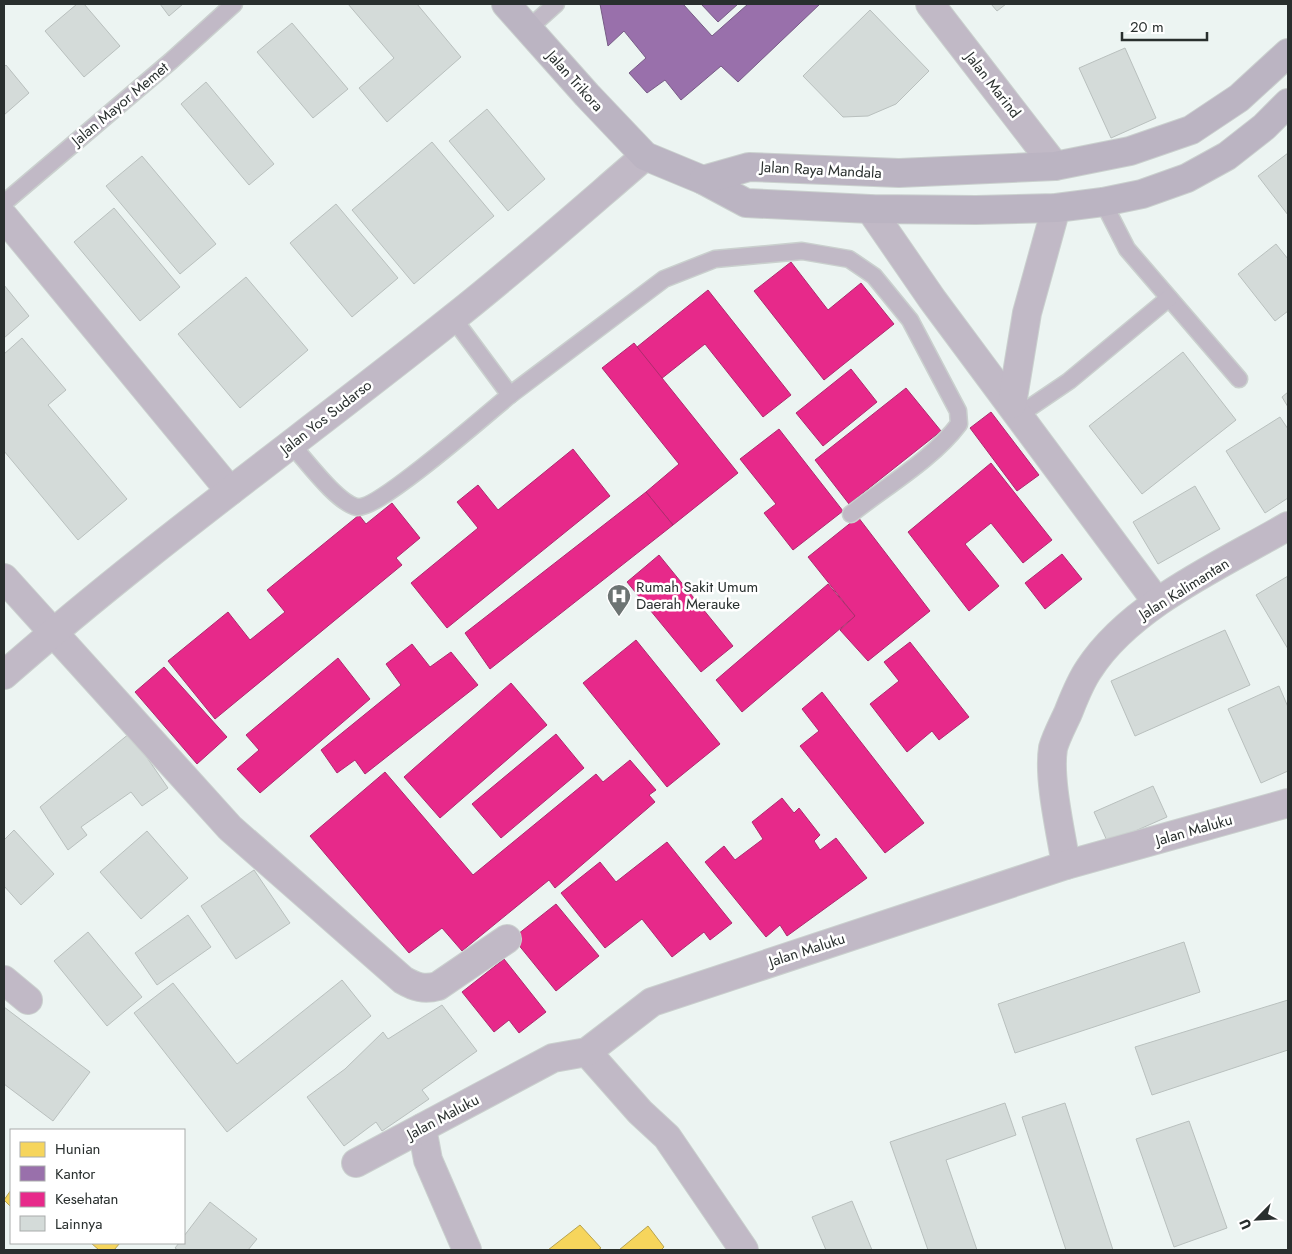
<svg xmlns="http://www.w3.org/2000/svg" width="1292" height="1254" viewBox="0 0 1292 1254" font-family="Jost,sans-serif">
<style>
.homes{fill:#f6d55c;stroke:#b8a34e}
.offices{fill:#9970ab;stroke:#775c86}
.health{fill:#e7298a;stroke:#ae2b6e}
.building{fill:#d4dbd9;stroke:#b9c0be}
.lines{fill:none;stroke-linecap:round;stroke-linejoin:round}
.lane-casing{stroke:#cad0ce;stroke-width:19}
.street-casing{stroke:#cad0ce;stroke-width:30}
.highway-casing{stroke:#cad0ce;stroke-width:30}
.lane{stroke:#c1b9c6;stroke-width:16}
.street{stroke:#c1b9c6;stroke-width:28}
.highway{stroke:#bbb4c2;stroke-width:28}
.labels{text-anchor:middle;stroke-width:5;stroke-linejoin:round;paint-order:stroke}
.street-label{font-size:15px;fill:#292f2e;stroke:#fff}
.poi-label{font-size:15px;fill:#292f2e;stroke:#fff;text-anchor:start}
</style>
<rect width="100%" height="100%" fill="#ecf4f2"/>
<!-- homes -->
<g class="homes">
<path d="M11 1190V1207L4 1200Z"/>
<path d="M580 1225 601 1248 598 1250H548Z"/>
<path d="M648 1226 664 1247 661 1250H619Z"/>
<path d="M91 1243H120L114 1250H99Z"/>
</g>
<!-- offices -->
<g class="offices">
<path d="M600 4H683L712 36 748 4H820L738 82 721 66 681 100 665 80 647 93 629 73 646 58 624 31 608 46Z"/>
<path d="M701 4H738L718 22Z"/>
</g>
<!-- health -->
<g class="health">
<path d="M791 262 828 310 861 283 894 324 824 380 754 291Z"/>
<path d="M708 290 791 395 763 417 705 344 661 379 637 347Z"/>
<path d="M634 343 738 473 673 525 646 492 679 464 602 368Z"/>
<path d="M851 369 877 402 823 446 796 413Z"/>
<path d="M906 388 941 431 849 504 815 460Z"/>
<path d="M991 412 1039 475 1017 491 970 428Z"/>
<path d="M779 429 843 511 793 550 764 513 776 504 740 459Z"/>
<path d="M573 449 610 496 447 628 411 583 478 528 457 502 478 485 498 510Z"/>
<path d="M991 463 1052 540 1023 563 991 523 965 544 999 586 969 611 908 532Z"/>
<path d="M646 492 673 525 490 669 465 633Z"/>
<path d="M392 503 420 538 396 558 402 565 215 719 168 661 228 612 250 640 285 612 267 590 359 515 366 524Z"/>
<path d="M858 517 930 611 868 661 840 630 855 616 808 557Z"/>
<path d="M1062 554 1082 579 1045 609 1025 583Z"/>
<path d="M659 555 733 646 701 672 627 582Z"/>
<path d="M828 584 855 616 742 712 716 680Z"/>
<path d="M636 640 720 744 667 787 583 683Z"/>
<path d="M910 642 969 717 939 740 932 731 907 752 870 704 899 681 884 662Z"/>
<path d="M412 644 430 667 451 652 478 685 365 774 355 760 337 773 321 750 401 685 386 664Z"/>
<path d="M338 658 370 699 260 793 237 769 259 750 246 735Z"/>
<path d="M164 667 227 737 197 764 135 692Z"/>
<path d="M511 683 547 725 440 818 404 777Z"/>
<path d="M822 692 924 823 885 853 800 746 819 731 802 709Z"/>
<path d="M556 734 584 768 501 838 472 804Z"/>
<path d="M630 760 656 790 649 795 655 802 555 888 549 880 462 951 442 928 409 953 310 836 385 772 473 875 596 774 603 782Z"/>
<path d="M782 798 794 813 799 808 820 835 814 841 820 850 836 838 867 878 787 936 780 925 766 937 705 862 724 846 735 860 763 839 752 822Z"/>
<path d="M667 842 732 923 710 940 704 932 672 957 642 919 605 948 561 893 600 862 616 882Z"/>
<path d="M556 904 599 956 556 991 513 938Z"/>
<path d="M504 959 546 1012 519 1033 509 1020 494 1032 462 992Z"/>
</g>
<!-- building -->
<g class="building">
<path d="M77 4H84L120 46 84 77 45 31Z"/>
<path d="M160 4H183L169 16Z"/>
<path d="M348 4H417L461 57 387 122 359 88 394 58Z"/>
<path d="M991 4H1006L997 11Z"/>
<path d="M870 10 929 71 896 104 868 116 843 117 803 76Z"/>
<path d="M292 23 348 89 313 118 257 52Z"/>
<path d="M1125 48 1156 118 1111 138 1079 68Z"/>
<path d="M6 65 29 93 4 115V67Z"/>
<path d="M206 82 274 164 249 185 181 104Z"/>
<path d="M487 109 545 179 508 211 449 141Z"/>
<path d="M432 142 494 216 414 284 352 210Z"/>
<path d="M1288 153V215L1258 176Z"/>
<path d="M142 156 216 244 180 274 106 186Z"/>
<path d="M336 204 398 278 352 317 290 243Z"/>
<path d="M114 208 180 287 140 321 74 242Z"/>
<path d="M1276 244 1288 259V311L1275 321 1238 274Z"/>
<path d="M246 277 308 350 240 408 178 334Z"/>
<path d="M4 285 29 316 4 338Z"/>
<path d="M22 338 66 390 48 405 127 499 78 540 4 451V354Z"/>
<path d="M1183 352 1236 420 1142 494 1089 426Z"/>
<path d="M1288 392V407L1282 397Z"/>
<path d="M1280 417 1288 429V498L1265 513 1226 451Z"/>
<path d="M1195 486 1220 529 1158 564 1133 522Z"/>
<path d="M1288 576V649L1256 595Z"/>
<path d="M1225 630 1250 685 1135 736 1111 681Z"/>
<path d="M1279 686 1288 707V771L1261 783 1228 709Z"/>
<path d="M130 733 168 788 142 806 131 792 81 827 87 835 68 850 40 807Z"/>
<path d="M1153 786 1167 817 1108 843 1094 812Z"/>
<path d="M14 830 54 874 21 905 4 886V840Z"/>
<path d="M147 831 188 878 141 919 100 872Z"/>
<path d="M254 870 290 923 236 959 201 906Z"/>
<path d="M188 915 211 947 157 985 135 953Z"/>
<path d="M88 932 142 997 107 1026 54 961Z"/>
<path d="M1184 942 1200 992 1015 1053 998 1004Z"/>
<path d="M342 980 371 1016 227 1132 134 1013 173 983 237 1064Z"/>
<path d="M1288 1000V1050L1152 1095 1135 1047Z"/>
<path d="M442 1005 477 1051 422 1090 429 1099 382 1131 376 1122 344 1146 307 1097 345 1069 383 1032 388 1039Z"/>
<path d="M4 1007 90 1072 53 1121 4 1084Z"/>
<path d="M1005 1103 1016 1135 946 1160 977 1250H928L890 1142Z"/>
<path d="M1065 1103 1113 1250H1066L1022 1117Z"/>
<path d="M1189 1121 1227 1228 1174 1247 1136 1139Z"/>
<path d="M852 1201 872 1250H826L812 1217Z"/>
<path d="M210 1202 257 1239 248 1250H178L175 1248 179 1243H184V1236Z"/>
</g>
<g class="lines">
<!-- lane casing -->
<g class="lane-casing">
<g id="lane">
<path d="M528 29 556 4"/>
<path d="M1103 202 1127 249 1239 379"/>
<path d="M4 203 171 61 234 4"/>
<path d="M453 318 510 395 664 279 715 259 802 251 849 259 874 276 910 320 958 411 959 424C933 459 885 487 851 514"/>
<path d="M1019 415 1069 381 1169 298"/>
<path d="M291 444C305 459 337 503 357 507 378 510 488 413 510 395"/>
</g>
</g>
<!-- street casing -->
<g class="street-casing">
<g id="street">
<path d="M930 4 1055 166"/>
<path d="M870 209 932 299 1157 602"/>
<path d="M4 217 230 491"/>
<path d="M1012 404 1027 313 1056 208"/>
<path d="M4 578 230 828 403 980C415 987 424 990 438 986L507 939"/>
<path d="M4 675C147 549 303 438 452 319 518 267 581 211 645 156"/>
<path d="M1066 865C1061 833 1048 779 1053 748 1056 737 1063 724 1068 713 1074 698 1080 682 1089 669 1131 604 1223 564 1288 526"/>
<path d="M4 980 28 1000"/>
<path d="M587 1052 640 1112 667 1137 744 1250"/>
<path d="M422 1128 428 1160 467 1250"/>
<path d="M356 1163 553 1058 587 1052 652 1002 1066 865 1288 803"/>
</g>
</g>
<!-- highway casing -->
<g class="highway-casing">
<g id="highway">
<path d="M506 4 587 95 645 156 703 180 746 203 870 209 976 210 1056 208 1103 202 1142 194 1187 178 1227 156 1264 127 1288 103"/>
<path d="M703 180 749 167 899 173 1055 166 1130 151 1191 130 1239 98 1288 53"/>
</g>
</g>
<!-- lane -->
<use href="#lane" class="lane"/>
<!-- street -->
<use href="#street" class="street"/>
<!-- highway -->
<use href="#highway" class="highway"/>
</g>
<!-- icons -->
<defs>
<g id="hospital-pin" transform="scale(1.25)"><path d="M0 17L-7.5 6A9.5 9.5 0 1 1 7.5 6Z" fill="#6d7473" stroke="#fff"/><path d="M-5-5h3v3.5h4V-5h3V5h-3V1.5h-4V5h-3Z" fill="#fff"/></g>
</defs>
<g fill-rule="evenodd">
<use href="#hospital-pin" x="619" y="596"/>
</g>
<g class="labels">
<!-- street labels -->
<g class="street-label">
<text transform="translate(575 81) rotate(48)" y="5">Jalan Trikora</text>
<text transform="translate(993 85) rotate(52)" y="5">Jalan Marind</text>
<text transform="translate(120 104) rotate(-40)" y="5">Jalan Mayor Memet</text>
<text transform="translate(821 170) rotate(3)" y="5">Jalan Raya Mandala</text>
<text transform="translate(326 417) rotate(-38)" y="5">Jalan Yos Sudarso</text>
<text transform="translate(1184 589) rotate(-32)" y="5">Jalan Kalimantan</text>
<text transform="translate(1194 830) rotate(-16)" y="5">Jalan Maluku</text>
<text transform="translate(807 950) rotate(-18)" y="5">Jalan Maluku</text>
<text transform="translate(443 1117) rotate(-28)" y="5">Jalan Maluku</text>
</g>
<!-- poi labels -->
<g class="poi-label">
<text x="636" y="592">Rumah Sakit Umum<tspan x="636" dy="17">Daerah Merauke</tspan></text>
</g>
</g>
<!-- border -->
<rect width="1292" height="1254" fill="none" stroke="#292f2e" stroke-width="10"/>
<!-- legend -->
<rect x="10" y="1129" width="175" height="115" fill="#ffffff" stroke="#a9acab"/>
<rect x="20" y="1142" width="25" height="15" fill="#f6d55c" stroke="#a9acab"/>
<text x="55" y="1154" font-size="15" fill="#292f2e">Hunian</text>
<rect x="20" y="1166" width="25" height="15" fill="#9970ab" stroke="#a9acab"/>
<text x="55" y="1179" font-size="15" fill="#292f2e">Kantor</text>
<rect x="20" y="1192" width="25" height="15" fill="#e7298a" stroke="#a9acab"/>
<text x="55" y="1204" font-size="15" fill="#292f2e">Kesehatan</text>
<rect x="20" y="1216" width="25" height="15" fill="#d4dbd9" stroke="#a9acab"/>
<text x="55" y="1229" font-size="15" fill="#292f2e">Lainnya</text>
<!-- north arrow -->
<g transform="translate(1257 1219) rotate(246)" stroke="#ffffff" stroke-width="4" paint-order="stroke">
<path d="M0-4L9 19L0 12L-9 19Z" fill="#292f2e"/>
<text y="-8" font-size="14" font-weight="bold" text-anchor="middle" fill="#292f2e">U</text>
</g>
<!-- scale -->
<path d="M1122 32v8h85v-8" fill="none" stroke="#292f2e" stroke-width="2.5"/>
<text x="1130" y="32" font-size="15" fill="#292f2e" stroke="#ffffff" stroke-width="4" paint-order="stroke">20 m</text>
</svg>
